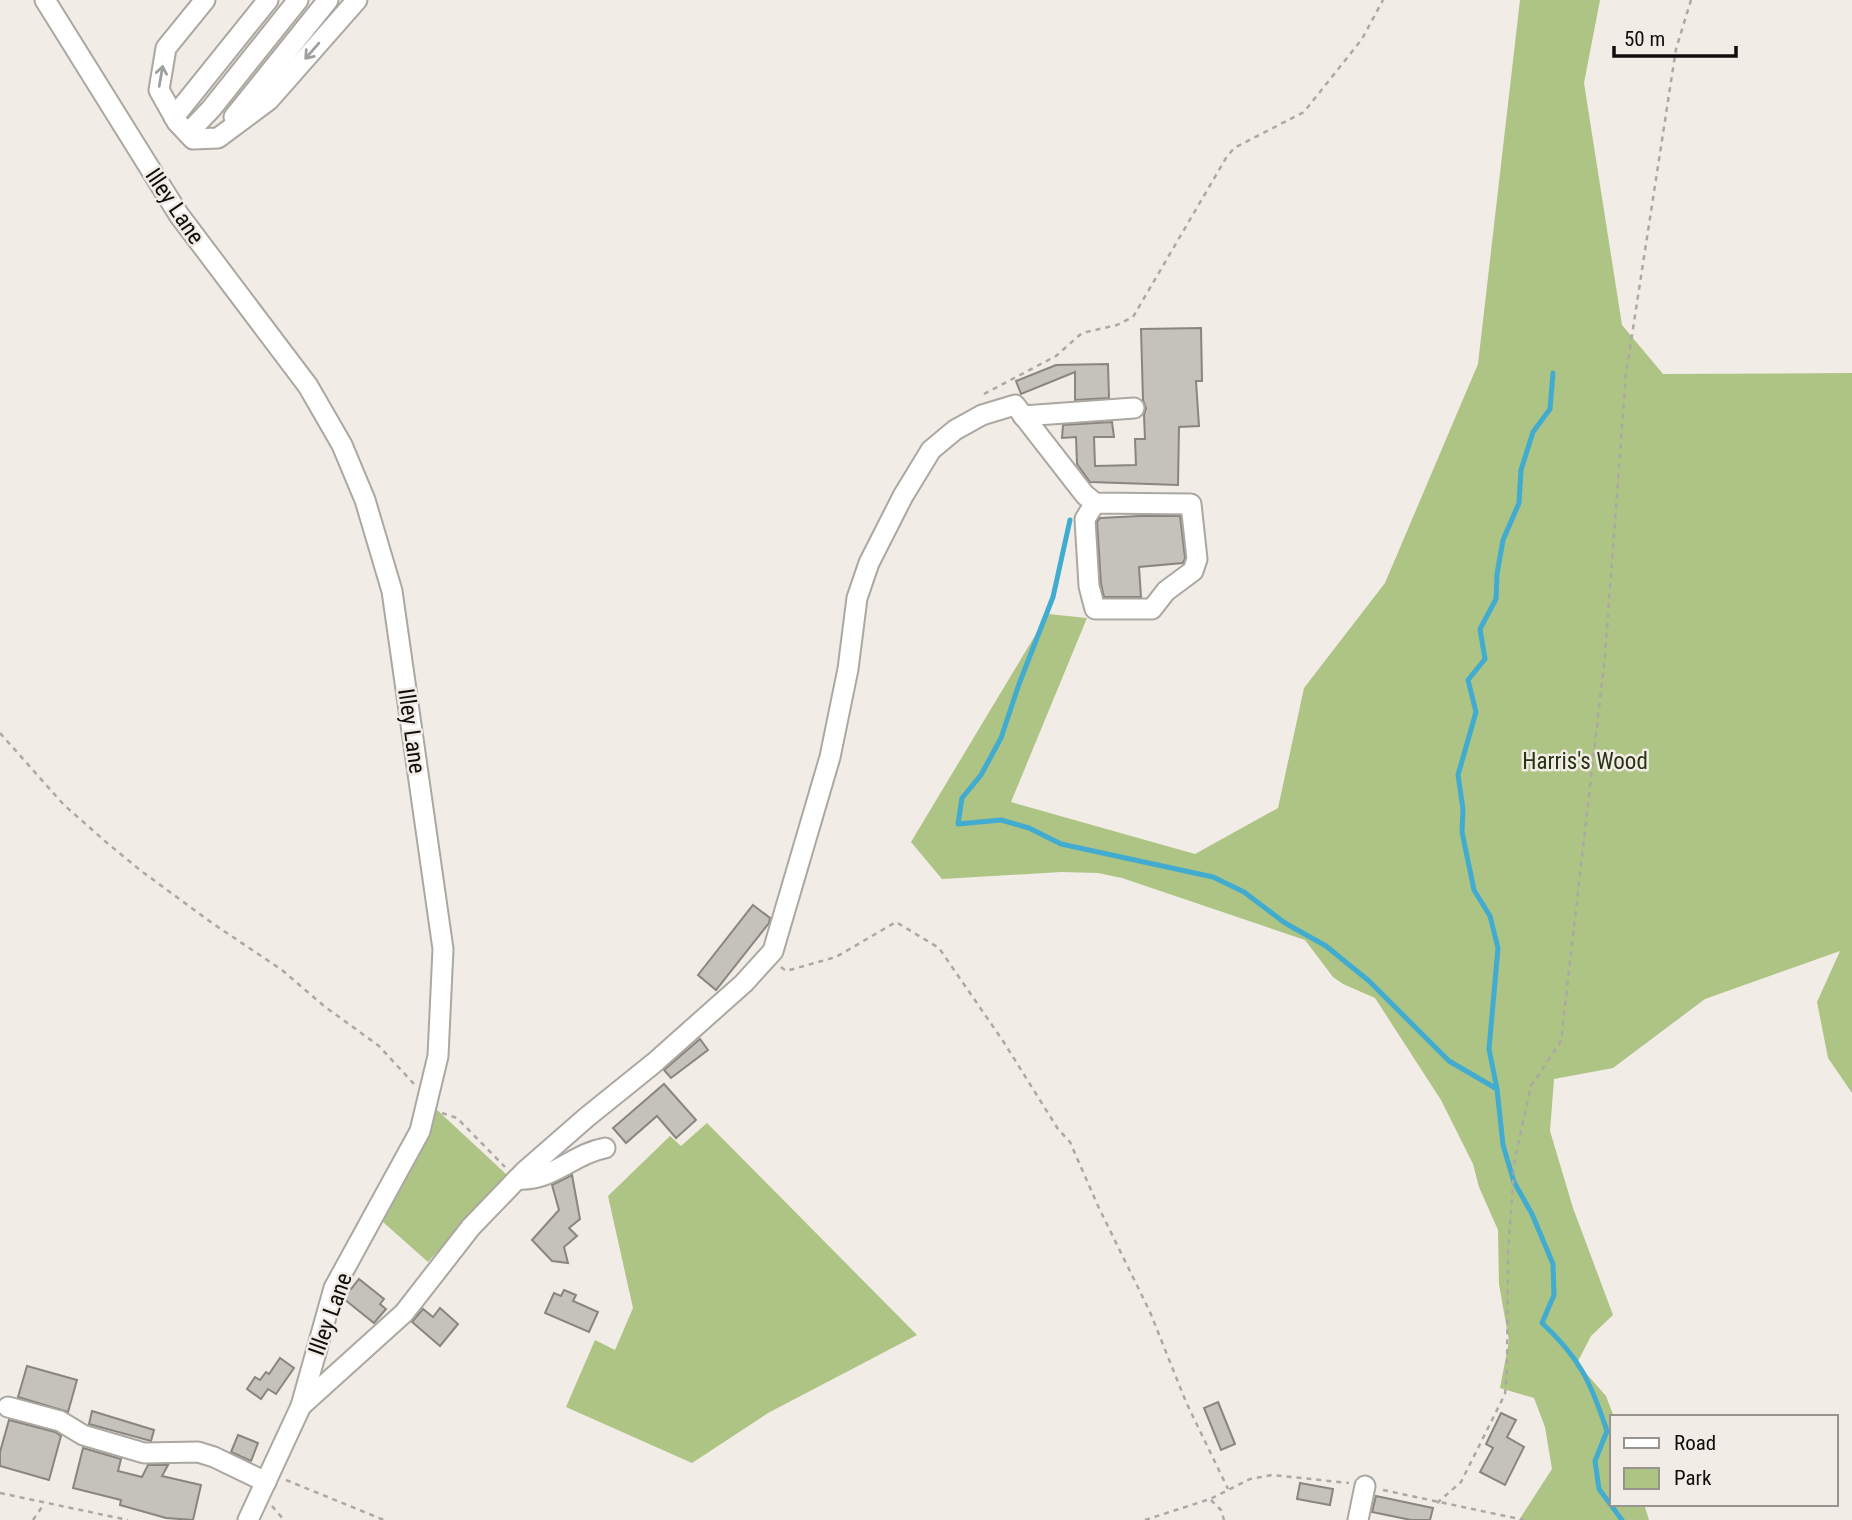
<svg xmlns="http://www.w3.org/2000/svg" width="1852" height="1520" viewBox="0 0 1852 1520" font-family="'Roboto Condensed',sans-serif">
<style>
.green{fill:#adc484}
.lines{fill:none;stroke-linecap:round;stroke-linejoin:round}
.stream{stroke:#42abd0;stroke-width:5}
.building{fill:#c5c1bb;stroke:#89857f;stroke-width:2}
.minor-casing{stroke:#aba7a1;stroke-width:23}
.path{stroke:#aca8a3;stroke-width:2.5;stroke-dasharray:5 5;stroke-linecap:butt}
.minor{stroke:#fff;stroke-width:19}
.oneway{stroke:#9f9f9e}
.labels{text-anchor:middle;stroke-width:5;stroke-linejoin:round;paint-order:stroke}
.street-label{font-size:23px;fill:#0f0e0c;stroke:#f1ece6}
.park-label{font-size:23px;fill:#283311;stroke:#f1ece6}
</style>
<rect width="100%" height="100%" fill="#f1ece6"/>
<!-- green -->
<g class="green">
<path d="M1520 0H1600L1584 83 1622 325 1663 374 1852 373V1093L1828 1058 1817 1002 1840 951 1705 999 1613 1068 1554 1079 1550 1131 1573 1208 1613 1315 1591 1336 1577 1363 1606 1396 1614 1417 1612 1504H1644L1649 1520H1519L1552 1469 1545 1427 1534 1398 1500 1388 1509 1341 1499 1284 1498 1230 1479 1187 1473 1164 1441 1100 1375 998 1343 984 1333 977 1305 940 1122 878 1098 873 1061 872 942 879 911 842 1048 614 1087 618 1011 802 1195 854 1278 808 1304 688 1385 583 1478 364Z"/>
<path d="M435 1108 507 1175 428 1262 383 1222 429 1134Z"/>
<path d="M707 1123 917 1335 768 1413 692 1463 566 1407 595 1340 615 1350 633 1308 608 1196 670 1136 681 1146Z"/>
</g>
<g class="lines">
<!-- stream -->
<g class="stream">
<path d="M1553 373 1550 409 1533 432 1521 470 1519 503 1503 540 1497 574 1496 599 1480 629 1485 659 1468 680 1476 712 1458 775 1463 809 1462 832 1474 890 1490 916 1498 948 1489 1049 1497 1089 1503 1145 1514 1182 1532 1214 1553 1264 1554 1295 1542 1323C1580 1358 1591 1383 1607 1431L1595 1461 1599 1489 1622 1520"/>
<path d="M1070 520 1053 597 1019 684 1001 738 981 775 962 798 958 824 1001 820 1029 828 1061 844 1213 877 1244 892 1285 923 1326 946 1369 981 1449 1061 1497 1089"/>
</g>
</g>
<!-- building -->
<g class="building">
<path d="M1201 328 1202 381H1196L1199 426 1179 427 1178 485 1090 482 1077 464 1076 437 1062 438 1063 425 1112 422 1114 437H1094L1095 466 1136 465 1135 439H1145L1144 415 1146 408 1143 400 1141 329Z"/>
<path d="M1108 364 1109 398 1075 400V372L1021 394 1016 381 1056 365Z"/>
<path d="M1140 516H1180L1185 558 1183 563 1139 567 1141 597H1104L1101 584 1097 522 1100 518Z"/>
<path d="M753 905 770 918 769 923 716 990 698 975Z"/>
<path d="M700 1039 708 1050 671 1078 664 1070Z"/>
<path d="M664 1084 696 1120 676 1138 657 1116 626 1143 613 1128Z"/>
<path d="M572 1175 580 1219 569 1228 577 1236 564 1247 568 1263 552 1261 532 1240 559 1210 552 1185Z"/>
<path d="M359 1279 384 1299 380 1304 386 1309 374 1323 344 1299 349 1287 351 1289Z"/>
<path d="M564 1290 576 1295 573 1301 598 1312 589 1332 545 1313 554 1293 561 1296Z"/>
<path d="M440 1308 458 1324 440 1346 412 1322 423 1309 433 1317Z"/>
<path d="M280 1358 294 1368 276 1394 268 1389 261 1399 247 1389 255 1377 260 1380 266 1372 269 1374Z"/>
<path d="M27 1366 77 1380 68 1412 18 1397Z"/>
<path d="M1218 1402 1235 1444 1221 1450 1204 1408Z"/>
<path d="M92 1411 154 1430 151 1441 89 1424Z"/>
<path d="M1501 1413 1516 1420 1507 1437 1524 1447 1505 1485 1480 1472 1493 1448 1486 1444Z"/>
<path d="M9 1420 55 1432 61 1436 49 1480 0 1466V1452Z"/>
<path d="M238 1435 258 1443 251 1461 231 1452Z"/>
<path d="M83 1448 121 1459 118 1471 142 1477 148 1465H168L162 1476 201 1485 193 1520 166 1518 120 1505 121 1500 73 1488Z"/>
<path d="M1300 1483 1333 1489 1330 1505 1297 1499Z"/>
<path d="M1376 1496 1433 1508 1430 1520H1411L1372 1512Z"/>
</g>
<g class="lines">
<!-- minor casing -->
<g class="minor-casing">
<g id="minor">
<path d="M45 0 179 215 308 386 342 445 365 500 392 591 443 949 438 1056 420 1131 334 1288 301 1406 248 1520"/>
<path d="M205 0 166 48 159 90 177 122 193 139 218 138 269 100 357 0"/>
<path d="M174 117 268 0"/>
<path d="M234 117 328 0"/>
<path d="M188 133 211 109 298 0"/>
<path d="M1023 416 1134 408"/>
<path d="M517 1179C552 1182 572 1154 605 1148"/>
<path d="M301 1406 404 1313 471 1227 524 1172 587 1117 654 1063 744 983 773 951 830 757 848 669 857 598 869 563 903 496 931 450 955 430 982 415 1015 405 1085 495 1095 503 1191 504 1197 559 1193 571 1166 591 1152 609H1095L1089 586 1085 519 1095 503"/>
<path d="M8 1407 60 1421 83 1435 144 1453 198 1452 214 1457 266 1482"/>
<path d="M1358 1520 1365 1486"/>
</g>
</g>
<!-- path -->
<g class="path">
<path d="M984 394 1056 356 1082 333 1117 325 1133 317 1226 158 1234 148 1304 112 1362 39 1383 0"/>
<path d="M0 733 64 805 106 842 140 870 212 923 282 970 324 1006 379 1046 414 1084"/>
<path d="M781 967 786 971 836 957 896 922 939 948 1003 1041 1058 1129 1070 1142 1098 1206 1150 1312 1186 1402 1228 1489"/>
<path d="M442 1113 457 1118 505 1167"/>
<path d="M286 1480 384 1520"/>
<path d="M1383 1490 1524 1520"/>
<path d="M0 1493 128 1520"/>
<path d="M1211 1500 1221 1510 1224 1520"/>
<path d="M1437 1503 1461 1482 1505 1394 1507 1370 1508 1251 1515 1158 1531 1086 1561 1041 1605 655 1626 374 1676 49 1691 0"/>
<path d="M272 1506 284 1520"/>
<path d="M33 1520 44 1504"/>
<path d="M1145 1520 1210 1499 1250 1479 1272 1475 1349 1483"/>
</g>
<!-- minor -->
<use href="#minor" class="minor"/>
</g>
<!-- one-way arrows -->
<defs><path id="oneway-shaft" d="M-6 0H5M1.5-3L5.5 0L1.5 3" fill="none" stroke-width="1.6" stroke-linecap="round" stroke-linejoin="round" transform="scale(1.75)"/></defs>
<g class="oneway">
<use href="#oneway-shaft" transform="translate(312 51) rotate(131)"/>
<use href="#oneway-shaft" transform="translate(161 76) rotate(-80)"/>
</g>
<g class="labels">
<!-- street labels -->
<g class="street-label">
<text transform="translate(175 206) rotate(56)" y="8">Illey Lane</text>
<text transform="translate(412 731) rotate(82)" y="8">Illey Lane</text>
<text transform="translate(330 1314) rotate(-70)" y="8">Illey Lane</text>
</g>
<!-- park labels -->
<g class="park-label">
<text x="1585" y="769">Harris's Wood</text>
</g>
</g>
<!-- legend -->
<rect x="1610" y="1415" width="228" height="91" fill="#f1ece6" stroke="#97938f" stroke-width="2"/>
<rect x="1624" y="1438" width="35" height="10" fill="#ffffff" stroke="#97938f" stroke-width="2"/>
<text x="1674" y="1450" font-size="21" fill="#0f0e0c">Road</text>
<rect x="1624" y="1468" width="35" height="21" fill="#adc484" stroke="#97938f" stroke-width="2"/>
<text x="1674" y="1485" font-size="21" fill="#0f0e0c">Park</text>
<!-- scale -->
<path d="M1614 46v10h122v-10" fill="none" stroke="#0f0e0c" stroke-width="3.5"/>
<text x="1624" y="46" font-size="21" fill="#0f0e0c" stroke="#f1ece6" stroke-width="5" paint-order="stroke">50 m</text>
</svg>
